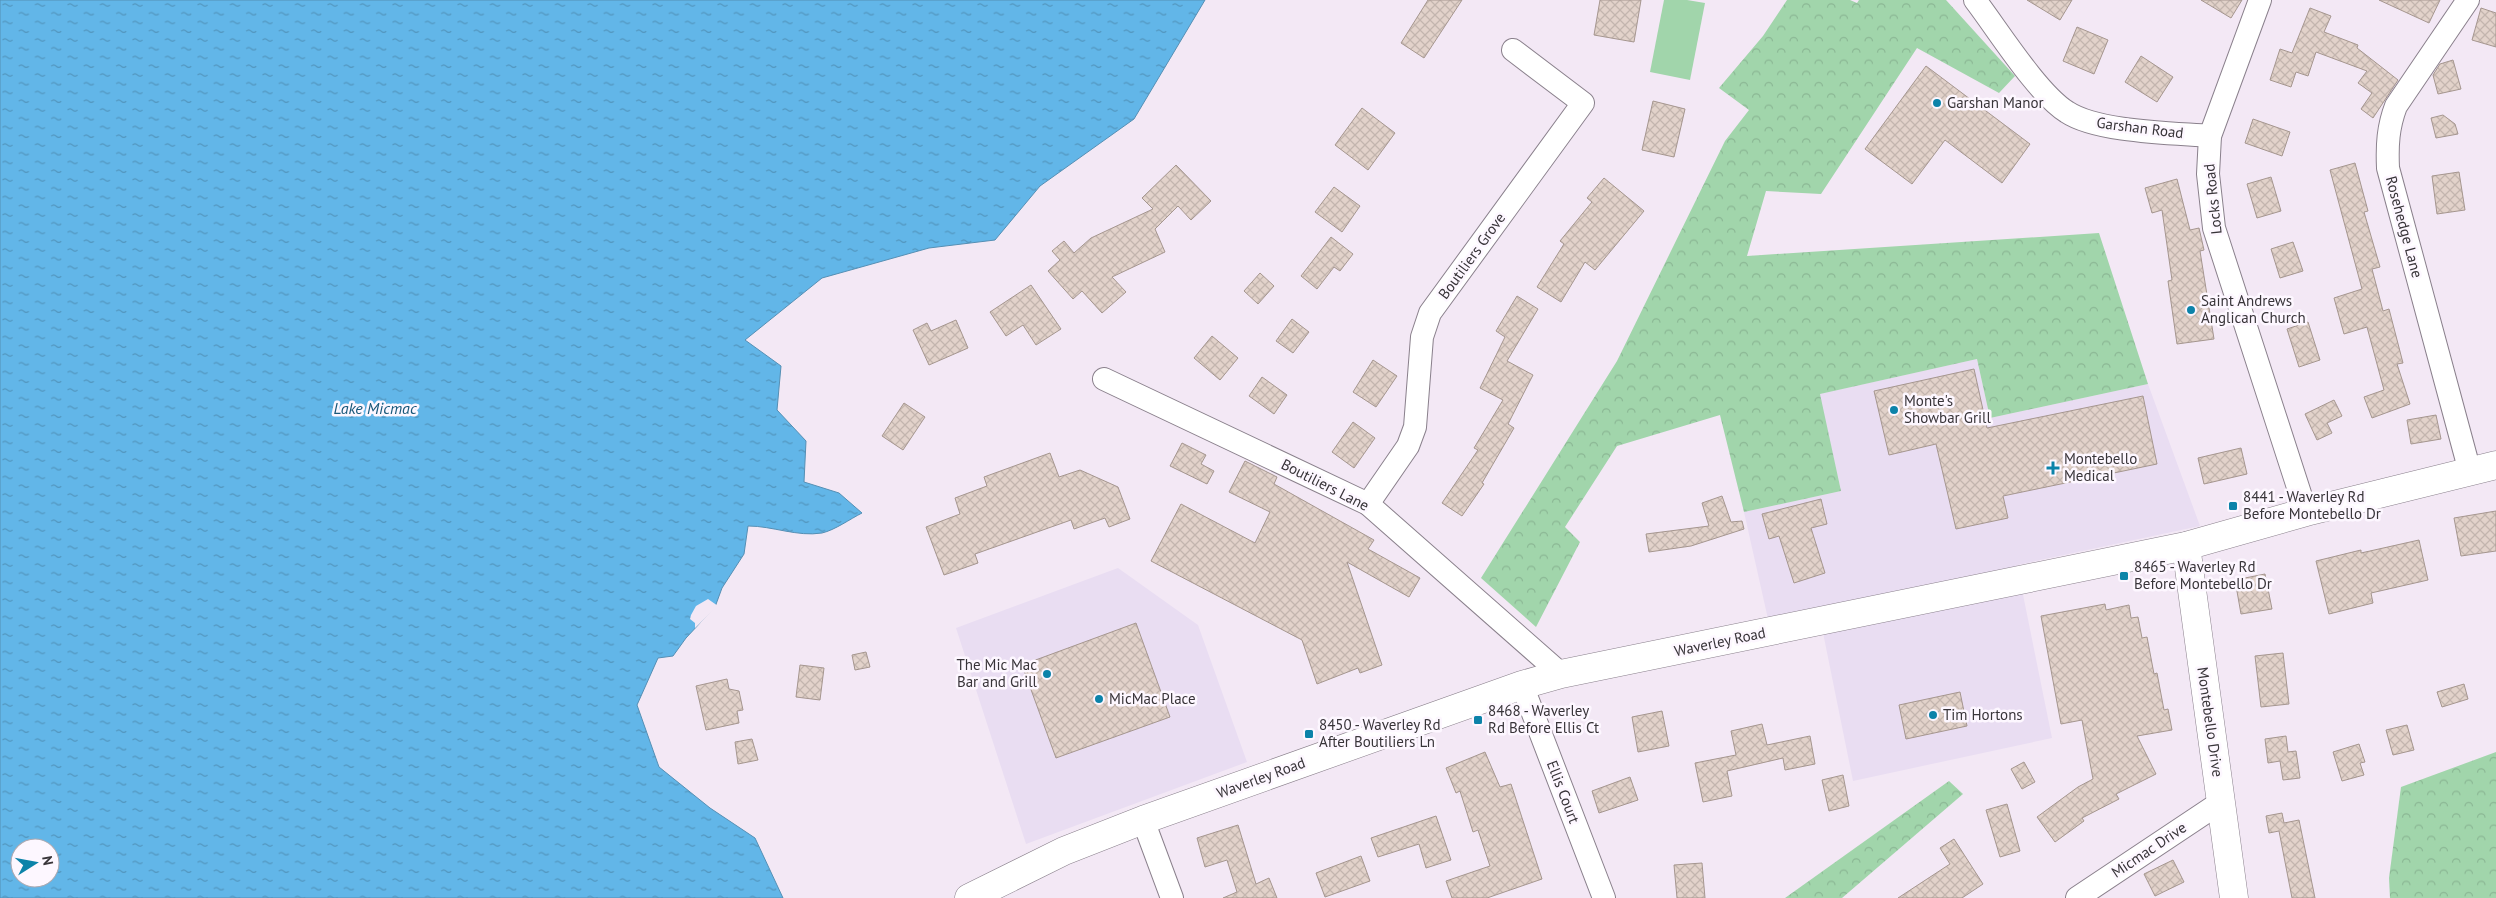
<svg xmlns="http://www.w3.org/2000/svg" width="2496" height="898" viewBox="0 0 2496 898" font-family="'PT Sans',sans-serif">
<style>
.commercial{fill:#e9ddf2}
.green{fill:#a1d5ab}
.forest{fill:url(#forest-crowns)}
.water{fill:url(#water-ripples);stroke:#558fb4;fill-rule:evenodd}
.pier{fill:#f3e8f5}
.building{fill:url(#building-cross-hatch);stroke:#a5968f}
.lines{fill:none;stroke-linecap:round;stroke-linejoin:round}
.street-casing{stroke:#8a808c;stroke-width:24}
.secondary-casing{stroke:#8a808c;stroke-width:29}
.street{stroke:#fff;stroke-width:22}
.secondary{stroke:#fff;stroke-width:28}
.poi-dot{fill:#0c83a9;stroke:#fdf7ff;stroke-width:2}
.labels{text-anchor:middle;stroke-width:5;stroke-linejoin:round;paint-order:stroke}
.poi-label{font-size:15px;fill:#383439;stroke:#fdf7ff;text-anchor:start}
.street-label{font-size:15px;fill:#383439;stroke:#fdf7ff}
.water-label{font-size:16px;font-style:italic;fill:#18587a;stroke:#fdf7ff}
</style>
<defs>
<pattern id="forest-crowns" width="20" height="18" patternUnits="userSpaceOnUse" patternTransform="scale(1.25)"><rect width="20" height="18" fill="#a1d5ab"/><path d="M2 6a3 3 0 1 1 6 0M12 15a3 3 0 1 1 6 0" fill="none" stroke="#8bb794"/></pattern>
<pattern id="water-ripples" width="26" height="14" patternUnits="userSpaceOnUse" patternTransform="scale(1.25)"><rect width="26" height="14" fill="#62b6e8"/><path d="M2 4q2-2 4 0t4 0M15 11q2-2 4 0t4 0" fill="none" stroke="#5295bd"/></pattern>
<pattern id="building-cross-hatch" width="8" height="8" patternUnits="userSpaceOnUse" patternTransform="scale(1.25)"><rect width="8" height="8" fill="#e2d2ca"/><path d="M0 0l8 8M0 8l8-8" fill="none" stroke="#c3b5ae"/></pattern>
</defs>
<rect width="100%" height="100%" fill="#f3e8f5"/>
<!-- commercial -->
<g class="commercial">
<path d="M1977 359 1990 418 2148 384 2200 526 2017 565 2052 738 1853 781 1818 608 1768 619 1744 512 1841 491 1819 394Z"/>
<path d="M1118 568 1198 625 1247 762 1026 844 956 628Z"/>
</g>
<!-- green -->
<path class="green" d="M1664 0H1687L1705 3 1690 80 1650 72Z"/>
<!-- forest -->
<g class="forest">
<path d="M1787 0H1850L1857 3 1859 0H1946L2015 76 1999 93 1917 48 1821 194 1766 191 1747 256 2099 233 2148 384 1990 418 1977 359 1820 394 1841 491 1744 512 1720 415 1617 446 1565 527 1580 542 1536 627 1481 578 1617 361 1725 141 1749 110 1719 88 1763 36Z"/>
<path d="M2496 752V898H2390L2389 878 2401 787Z"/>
<path d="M1949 781 1963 794 1842 898H1785Z"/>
</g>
<!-- water -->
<path class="water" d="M0 0H1205L1134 119 1040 186 995 240 929 248 822 278 745 340 781 366 777 410 806 441 804 482 839 493 862 513C850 519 835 530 822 533 797 537 773 526 748 526L744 554 722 588 715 607 686 638 673 656 658 658 637 705 659 767 710 808 755 838 783 898H0ZM20 848H50V878H20Z"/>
<!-- pier -->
<path class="pier" d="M708 599 718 606 695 628V623L690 619 691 615 696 606Z"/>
<!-- building -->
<g class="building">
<path d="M1428 0H1462L1424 58 1401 43Z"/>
<path d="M1600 0H1641L1634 42 1594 35Z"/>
<path d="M2027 0H2072L2060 20Z"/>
<path d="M2201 0H2242L2231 18Z"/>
<path d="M2379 0H2440L2429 23Z"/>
<path d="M2310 8 2331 16 2324 32 2358 45 2357 48 2398 80 2373 118 2361 109 2372 93 2358 83 2367 71 2316 52 2308 76 2296 72 2291 87 2270 80 2280 49 2292 53Z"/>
<path d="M2481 8 2496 13V47L2472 40Z"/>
<path d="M2077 27 2108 40 2094 74 2063 61Z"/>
<path d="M2141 56 2173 77 2157 102 2125 82Z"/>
<path d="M2453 60 2461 89 2438 94 2433 75 2440 64Z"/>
<path d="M1926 66 2030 144 2002 183 1945 140 1912 184 1865 149Z"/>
<path d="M1653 101 1685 109 1674 157 1642 150Z"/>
<path d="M1362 108 1395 133 1368 170 1335 145Z"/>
<path d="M2443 115 2455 124 2458 134 2436 138 2431 118Z"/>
<path d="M2253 119 2290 132 2282 156 2245 143Z"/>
<path d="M2355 163 2368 211 2364 212 2380 267 2372 269 2383 311 2389 309 2403 363 2397 364 2410 404 2372 418 2364 397 2384 390 2367 327 2344 334 2334 298 2362 289 2330 170Z"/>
<path d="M1176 165 1211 201 1191 220 1178 206 1155 229 1165 252 1112 277 1126 292 1102 313 1082 291 1073 299 1048 271 1060 260 1052 251 1064 241 1074 253 1091 238 1153 209 1142 198Z"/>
<path d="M2459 172 2465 210 2437 214 2432 176Z"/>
<path d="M2271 177 2281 211 2257 218 2247 184Z"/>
<path d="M1604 178 1644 211 1595 270 1585 262 1561 302 1537 287 1564 244 1560 241 1592 202 1587 198Z"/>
<path d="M2177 179 2190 230 2199 228 2204 250 2200 251 2214 339 2177 344 2168 281 2172 280 2162 210 2152 213 2145 188Z"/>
<path d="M1334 187 1360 206 1342 232 1315 212Z"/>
<path d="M1331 237 1353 254 1340 271 1334 267 1317 289 1301 276Z"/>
<path d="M2293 242 2303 271 2280 278 2271 249Z"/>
<path d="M1260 273 1274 286 1258 304 1244 291Z"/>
<path d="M1031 285 1061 329 1036 345 1023 325 1006 336 990 312Z"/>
<path d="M1517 296 1538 309 1507 361 1533 375 1508 424 1514 428 1482 483 1484 484 1462 516 1442 503 1478 450 1474 448 1503 400 1480 388 1505 337 1496 331Z"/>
<path d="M1292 319 1309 332 1293 353 1276 341Z"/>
<path d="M956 320 968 348 929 365 913 330 927 323 931 331Z"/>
<path d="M2308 322 2320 360 2299 367 2287 329Z"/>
<path d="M1212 336 1238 358 1220 380 1194 358Z"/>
<path d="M1373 360 1397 376 1376 407 1353 392Z"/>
<path d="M1974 369 1987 428 2143 396 2157 464 2003 496 2008 518 1956 529 1936 444 1889 455 1874 391Z"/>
<path d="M1262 377 1287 395 1274 414 1249 396Z"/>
<path d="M2334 400 2342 416 2327 423 2332 433 2317 440 2305 414Z"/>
<path d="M904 403 925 417 903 450 882 436Z"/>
<path d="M2436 415 2441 439 2411 444 2407 420Z"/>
<path d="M1353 422 1375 438 1354 468 1332 452Z"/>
<path d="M1182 443 1206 455 1201 464 1214 471 1207 484 1170 466Z"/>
<path d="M2241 448 2247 474 2204 484 2198 458Z"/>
<path d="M1050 453 1059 477 1080 470 1118 487 1130 519 1109 527 1105 518 1074 529 1071 520 975 554 978 563 944 575 926 527 960 514 955 498 987 486 984 477Z"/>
<path d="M1245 461 1277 477 1274 484 1374 540 1368 549 1420 578 1409 597 1347 562 1382 665 1360 673 1358 668 1317 684 1302 640 1151 561 1181 504 1255 543 1270 512 1229 492Z"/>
<path d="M1722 496 1731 522 1742 521 1744 529 1691 546 1649 552 1646 534 1709 526 1702 503Z"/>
<path d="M1821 499 1827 524 1811 528 1825 573 1794 583 1779 536 1769 539 1762 514Z"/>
<path d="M2496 511V551L2461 556 2454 518Z"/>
<path d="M2419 540 2428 580 2371 593 2373 603 2329 614 2316 561 2361 550V553Z"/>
<path d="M2265 574 2272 609 2241 614 2235 580Z"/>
<path d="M2105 604 2106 610 2129 605 2131 618 2138 617 2142 638 2147 637 2154 674 2157 673 2164 710 2168 709 2172 730 2137 736 2156 774 2116 794 2119 799 2082 818 2084 821 2055 842 2037 817 2078 787 2093 779 2082 720 2061 724 2041 616Z"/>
<path d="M1136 623 1170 717 1056 758 1022 665Z"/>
<path d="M866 652 870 667 855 670 852 655Z"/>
<path d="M2283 653 2289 704 2261 707 2255 656Z"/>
<path d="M800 665 824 668 820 700 796 697Z"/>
<path d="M727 679 729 689 739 691 743 710 737 711 739 723 706 730 696 686Z"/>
<path d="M2464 684 2468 699 2442 707 2437 692Z"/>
<path d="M1960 692 1967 726 1906 739 1899 705Z"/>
<path d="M1662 711 1669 746 1638 752 1632 717Z"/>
<path d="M1762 724 1767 745 1810 736 1815 764 1785 770 1783 758 1727 771 1732 796 1703 802 1695 763 1736 755 1731 731Z"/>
<path d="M2407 725 2414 750 2393 755 2386 730Z"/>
<path d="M2286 736 2288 752 2296 751 2300 778 2283 780 2280 761 2268 763 2265 739Z"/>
<path d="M752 739 758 760 738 764 735 742Z"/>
<path d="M2359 744 2365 762 2360 763 2364 775 2342 781 2333 752Z"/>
<path d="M1485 752 1500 787 1511 784 1542 879 1487 898H1452L1446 881 1490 866 1478 830 1473 832 1460 791 1456 793 1446 768Z"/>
<path d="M2024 762 2035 782 2022 789 2011 769Z"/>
<path d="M1843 775 1849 806 1829 811 1822 780Z"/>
<path d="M1630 777 1638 800 1599 813 1592 791Z"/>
<path d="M2007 804 2020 851 2000 857 1986 810Z"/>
<path d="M2282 813 2284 823 2299 820 2315 898H2292L2279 831 2269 833 2266 816Z"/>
<path d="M1436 816 1451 860 1426 868 1419 844 1378 857 1371 838Z"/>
<path d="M1238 825 1256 884 1269 878 1277 898H1223L1237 892 1227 860 1205 867 1197 838Z"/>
<path d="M1954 839 1983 884 1962 898H1898L1950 864 1940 848Z"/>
<path d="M1361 856 1370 881 1325 897 1316 873Z"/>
<path d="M2173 860 2184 882 2155 896 2144 874Z"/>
<path d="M1702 863 1705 898H1677L1674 865Z"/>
</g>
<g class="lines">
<!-- street casing -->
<g class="street-casing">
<g id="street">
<path d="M1975 0C1998 30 2037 93 2067 112 2097 132 2172 133 2210 136"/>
<path d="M2260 0 2210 136 2208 174 2214 228 2306 512"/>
<path d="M2468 0 2396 106C2388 127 2387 145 2388 168L2470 472"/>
<path d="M1104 379 1368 504 1561 674"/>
<path d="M1368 504 1408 446 1415 427 1422 337 1430 313 1583 103 1513 50"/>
<path d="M1522 685 1604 898"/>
<path d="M1143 820 1172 898"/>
<path d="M2077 898 2221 802"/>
</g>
</g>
<!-- secondary casing -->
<g class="secondary-casing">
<g id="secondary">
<path d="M2186 546 2234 898"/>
<path d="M969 898 1064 851 1143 820 1522 685 1561 674 2186 546 2306 512 2496 465"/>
</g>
</g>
<!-- street -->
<use href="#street" class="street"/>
<!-- secondary -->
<use href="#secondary" class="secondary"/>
</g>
<!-- markers -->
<g class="poi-dot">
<circle cx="1937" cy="103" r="5"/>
<circle cx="2191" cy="310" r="5"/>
<circle cx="1894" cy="410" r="5"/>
<path d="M2050.5 460.5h5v5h5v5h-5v5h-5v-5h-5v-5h5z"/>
<rect x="2228" y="501" width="10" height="10" rx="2.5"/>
<rect x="2119" y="571" width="10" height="10" rx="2.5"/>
<circle cx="1047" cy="674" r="5"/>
<circle cx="1099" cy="699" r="5"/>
<circle cx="1933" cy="715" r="5"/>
<rect x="1473" y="715" width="10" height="10" rx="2.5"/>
<rect x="1304" y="729" width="10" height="10" rx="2.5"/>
</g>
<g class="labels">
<!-- poi labels -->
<g class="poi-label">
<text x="1947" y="108">Garshan Manor</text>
<text x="2201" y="306">Saint Andrews<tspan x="2201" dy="17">Anglican Church</tspan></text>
<text x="1904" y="406">Monte's<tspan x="1904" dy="17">Showbar Grill</tspan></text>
<text x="2064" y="464">Montebello<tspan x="2064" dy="17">Medical</tspan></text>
<text x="2243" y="502">8441 - Waverley Rd<tspan x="2243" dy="17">Before Montebello Dr</tspan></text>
<text x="2134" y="572">8465 - Waverley Rd<tspan x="2134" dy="17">Before Montebello Dr</tspan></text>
<text x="1037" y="670" text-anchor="end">The Mic Mac<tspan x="1037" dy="17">Bar and Grill</tspan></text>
<text x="1109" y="704">MicMac Place</text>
<text x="1488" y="716">8468 - Waverley<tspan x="1488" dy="17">Rd Before Ellis Ct</tspan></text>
<text x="1943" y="720">Tim Hortons</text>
<text x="1319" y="730">8450 - Waverley Rd<tspan x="1319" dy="17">After Boutiliers Ln</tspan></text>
</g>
<!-- street labels -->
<g class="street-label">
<text transform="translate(2140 128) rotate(7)" y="5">Garshan Road</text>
<text transform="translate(2213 199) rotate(-96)" y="5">Locks Road</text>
<text transform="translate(2404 227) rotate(75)" y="5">Rosehedge Lane</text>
<text transform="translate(1472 256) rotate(-54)" y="5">Boutiliers Grove</text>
<text transform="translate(1325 485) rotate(27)" y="5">Boutiliers Lane</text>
<text transform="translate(1720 642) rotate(-12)" y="5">Waverley Road</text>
<text transform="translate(2210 722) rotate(82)" y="5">Montebello Drive</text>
<text transform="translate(1261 778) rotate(-20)" y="5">Waverley Road</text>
<text transform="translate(1563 792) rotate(69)" y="5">Ellis Court</text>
<text transform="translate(2149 850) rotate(-34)" y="5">Micmac Drive</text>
</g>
<!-- water labels -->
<g class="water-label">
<text x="375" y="414">Lake Micmac</text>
</g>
</g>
<!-- north arrow -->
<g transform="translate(35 863) rotate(79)"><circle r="24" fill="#fdf7ff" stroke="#aea9b0"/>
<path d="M0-4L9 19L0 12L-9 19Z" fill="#0c83a9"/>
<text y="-8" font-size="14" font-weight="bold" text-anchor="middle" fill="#383439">N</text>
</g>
</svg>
